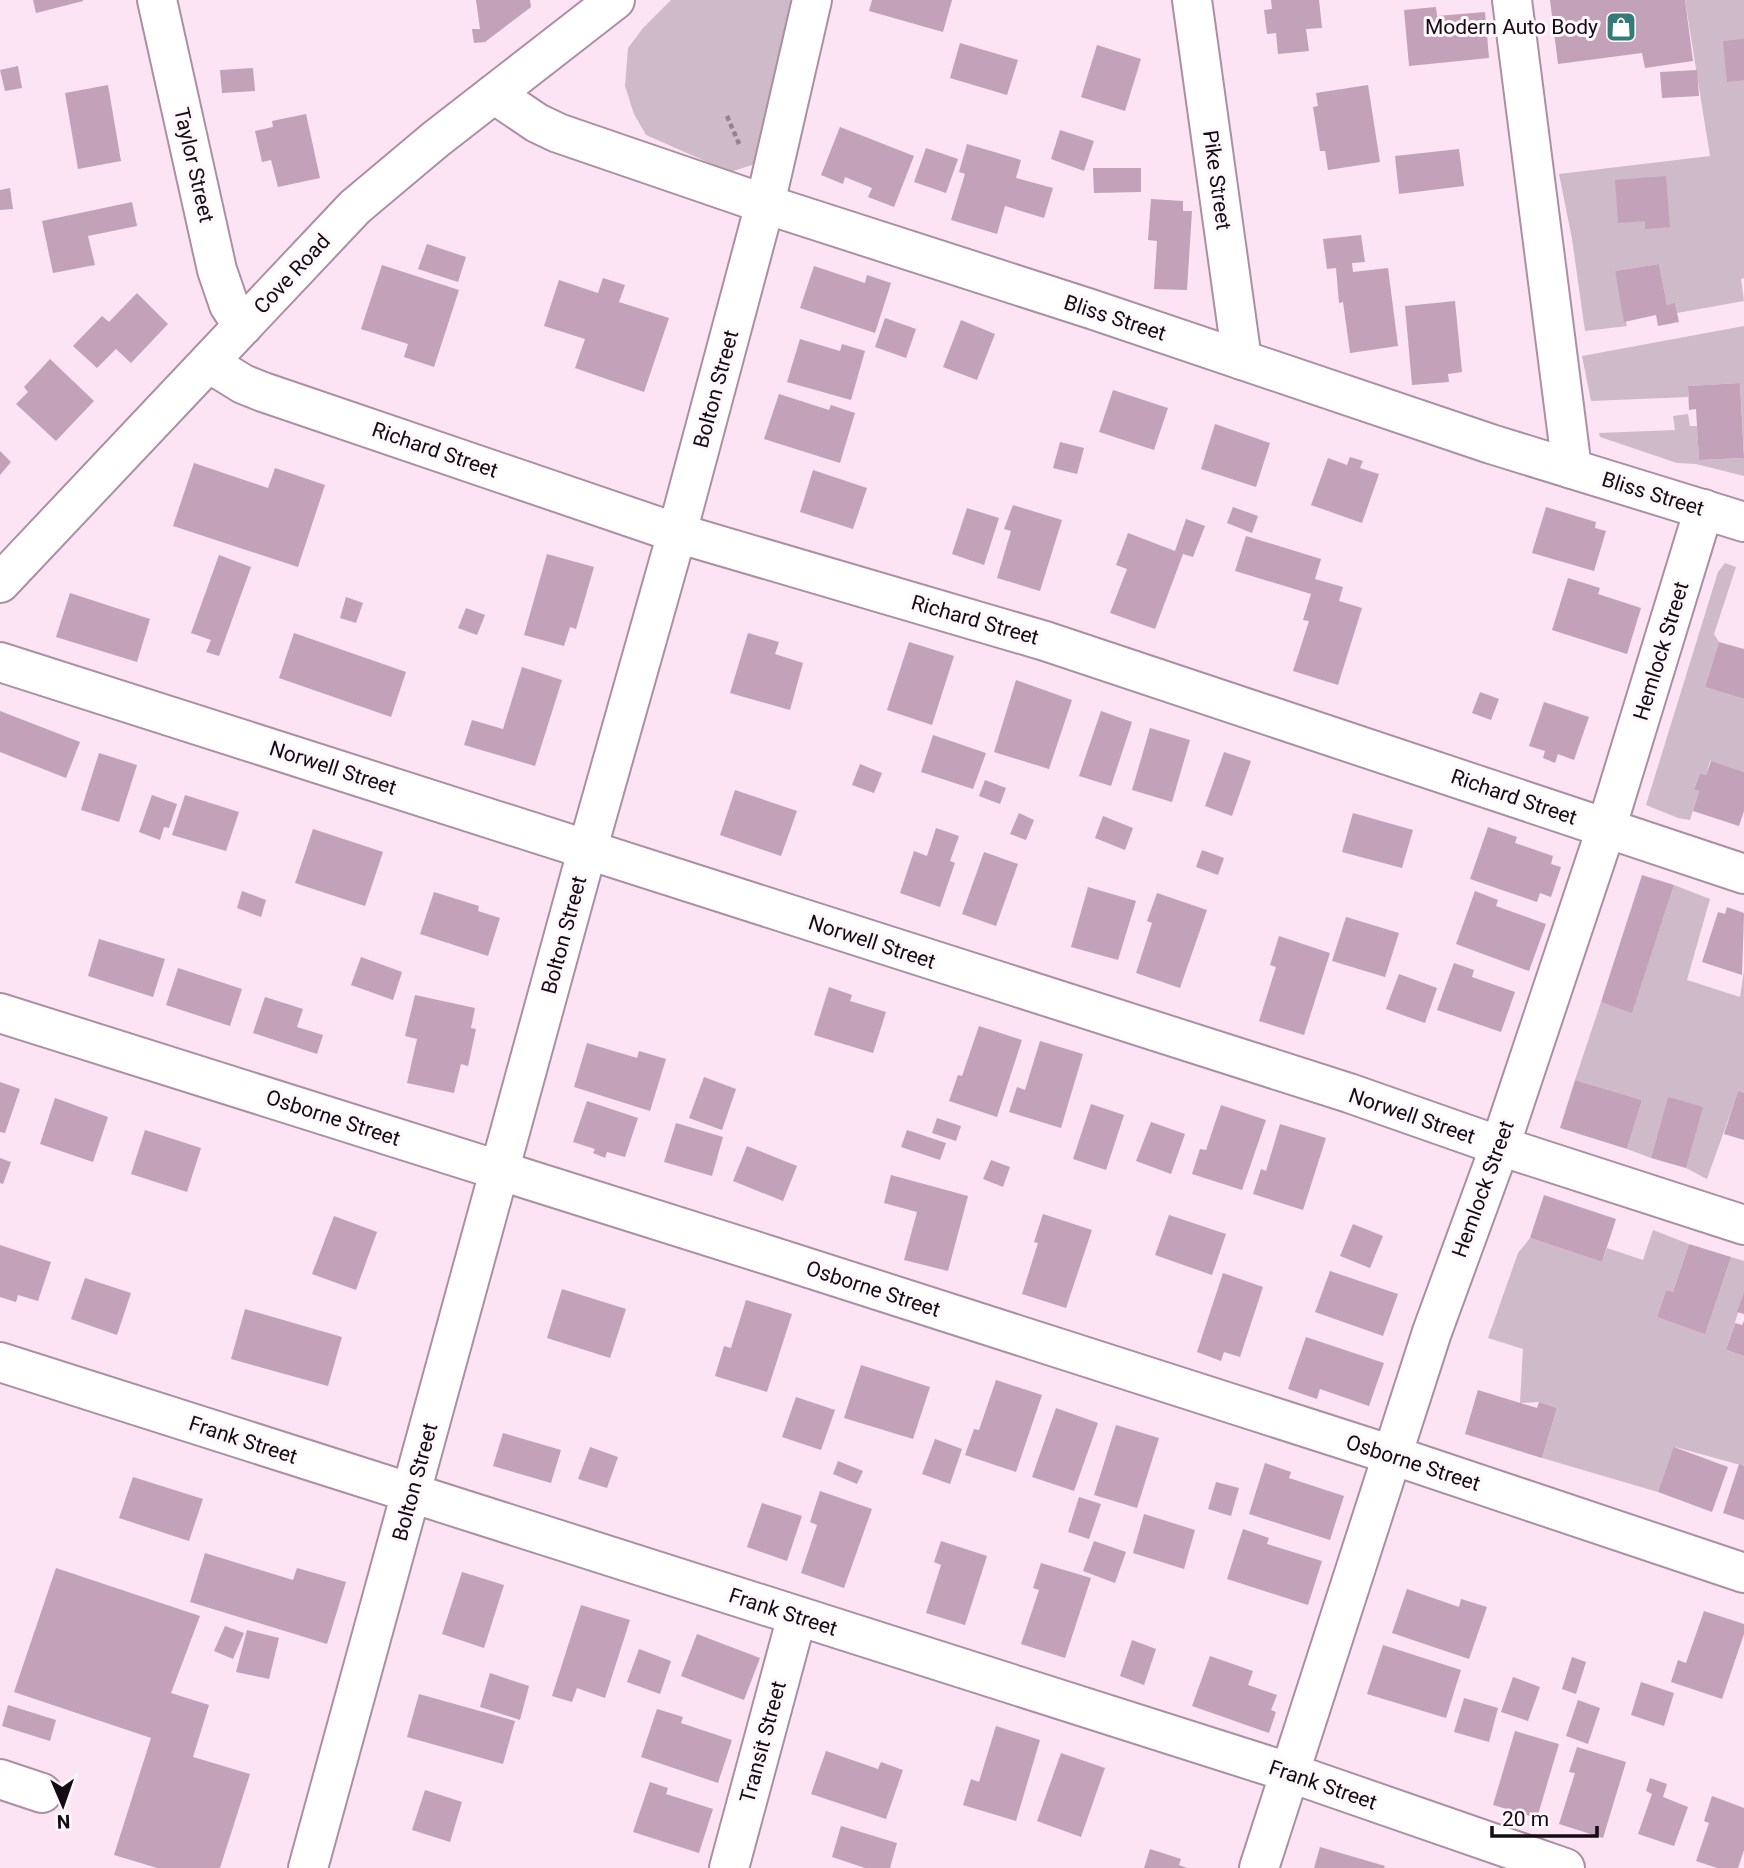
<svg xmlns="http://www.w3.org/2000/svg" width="1744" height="1868" viewBox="0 0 1744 1868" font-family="Roboto,sans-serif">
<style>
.green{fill:#cfbac9}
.building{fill:#c2a1b9}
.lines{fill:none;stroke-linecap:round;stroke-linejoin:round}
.minor-casing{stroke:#ab8fa3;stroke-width:42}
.major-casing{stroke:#ab8fa3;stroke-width:42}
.path{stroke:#93818e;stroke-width:4.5;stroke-dasharray:5 3.5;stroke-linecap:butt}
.minor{stroke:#fff;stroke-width:38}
.major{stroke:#fff;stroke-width:38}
.labels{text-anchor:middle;stroke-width:6;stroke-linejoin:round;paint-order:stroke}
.poi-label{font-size:21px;fill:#150b13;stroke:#fef7fc;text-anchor:end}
.street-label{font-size:21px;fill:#150b13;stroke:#fef7fc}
</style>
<rect width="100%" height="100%" fill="#fce4f5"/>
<!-- green -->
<g class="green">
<path d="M671 0H800L762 162 730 172 646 135 634 114 625 86 628 48 643 28Z"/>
<path d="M1685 0H1744V278L1741 279 1744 301 1677 313 1675 304 1667 305 1659 264 1615 271 1627 326 1585 331 1572 239 1559 174 1710 156Z"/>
<path d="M1744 326V452L1740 383 1688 386V397L1591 401 1582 356Z"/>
<path d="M1688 414 1690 426H1697L1699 460 1744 458V476L1696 464 1677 463 1600 437 1599 433 1675 430 1673 416Z"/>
<path d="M1725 563 1736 567 1714 634 1719 642 1705 687 1744 699V772L1710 761 1706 775 1700 773 1694 788 1699 791 1690 820 1678 818 1646 805 1718 572Z"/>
<path d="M1674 885 1710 899 1687 980 1740 997 1744 970V1093L1738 1092 1707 1179 1686 1168 1702 1107 1668 1098 1651 1158 1627 1149 1642 1100 1575 1080 1601 1002 1632 1012Z"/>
<path d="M1653 1230 1689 1244 1673 1292 1666 1290 1657 1317 1705 1333 1731 1257 1744 1261V1294L1726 1350 1744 1356V1466L1675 1447 1658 1492 1542 1458 1557 1408 1539 1402 1520 1403 1523 1349 1488 1338 1518 1253 1530 1238 1602 1262 1607 1248 1643 1260Z"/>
</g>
<!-- building -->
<g class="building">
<path d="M33 0H83V1L36 13Z"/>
<path d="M476 0H530L531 7 485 42 474 43 472 29H480Z"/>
<path d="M872 0H952L943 32 869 11Z"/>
<path d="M1271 0H1319L1322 28 1306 29 1309 51 1278 54 1276 33 1267 34 1264 10 1272 9Z"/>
<path d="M1550 0H1685L1693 61 1645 68 1642 53 1558 64Z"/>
<path d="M1436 7 1437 16 1485 12 1489 58 1409 66 1404 10Z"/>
<path d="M1744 39V80L1727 82 1723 41Z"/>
<path d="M960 43 1018 60 1007 95 950 78Z"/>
<path d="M1097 45 1141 59 1125 111 1081 97Z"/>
<path d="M18 66 22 88 5 91 0 70Z"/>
<path d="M253 68 255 91 222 93 220 70Z"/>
<path d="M1697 70 1699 96 1662 98 1660 72Z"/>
<path d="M108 85 121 161 78 169 65 93Z"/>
<path d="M1368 85 1380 162 1328 170 1325 151H1320L1313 107 1318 106 1316 93Z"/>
<path d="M306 114 320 178 278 187 271 160 262 162 255 131 273 127 272 121Z"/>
<path d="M840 127 914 156 894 207 868 197 872 188 845 177 843 184 821 175Z"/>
<path d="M1060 130 1094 141 1084 171 1051 159Z"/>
<path d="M967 144 1021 160 1016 178 1053 188 1044 218 1005 206 997 234 951 220 965 174 959 172Z"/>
<path d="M926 148 958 159 946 193 914 182Z"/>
<path d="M1459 149 1464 186 1399 194 1395 156Z"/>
<path d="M1093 168H1141V192L1094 193Z"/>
<path d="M1666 176 1670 227 1645 229V221L1618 223 1615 180Z"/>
<path d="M10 188 13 209 0 210V190Z"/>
<path d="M1151 199 1183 201V211H1192L1187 290 1154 289 1157 241 1148 240Z"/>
<path d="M132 202 137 226 88 236 95 265 53 273 42 221Z"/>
<path d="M1361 235 1365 262 1352 263 1353 272 1388 268 1398 346 1350 353 1343 302 1339 303 1336 268 1327 269 1323 239Z"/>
<path d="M427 244 466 257 458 282 418 269Z"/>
<path d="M1659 264 1667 305 1675 303 1679 322 1658 326 1656 315 1624 322 1615 271Z"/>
<path d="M382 265 459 290 434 367 404 357 408 344 361 329Z"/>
<path d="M814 266 865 283 867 275 891 283 875 333 800 308Z"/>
<path d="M603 278 625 285 619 302 669 318 644 392 575 368 585 339 544 326 559 280 598 293Z"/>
<path d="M137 293 168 324 131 363 116 349 97 368 73 346 102 316 109 322Z"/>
<path d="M1455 301 1462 372 1448 374 1449 382 1412 385 1405 306Z"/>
<path d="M885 318 916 329 906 358 875 347Z"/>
<path d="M961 320 995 334 977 380 943 367Z"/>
<path d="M800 339 840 351 842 344 865 351 851 400 787 382Z"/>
<path d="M50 359 94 401 56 441 16 404 28 392 24 387Z"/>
<path d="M1740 383 1744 458 1699 460 1696 409 1689 410 1688 386Z"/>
<path d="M1113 390 1168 408 1154 450 1099 432Z"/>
<path d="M779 394 829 410 831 405 855 413 840 463 764 439Z"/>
<path d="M1215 424 1270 443 1256 487 1201 469Z"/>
<path d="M1060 442 1084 448 1077 474 1053 468Z"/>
<path d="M0 451 11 462 0 475Z"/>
<path d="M1350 457 1363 461 1360 468 1379 474 1362 523 1311 505 1328 458 1347 465Z"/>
<path d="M194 463 268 488 275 468 325 485 298 567 173 526Z"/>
<path d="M813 470 867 488 853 529 800 512Z"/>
<path d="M1013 505 1062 520 1040 591 997 578 1011 531 1004 529Z"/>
<path d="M1233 507 1258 516 1252 533 1227 523Z"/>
<path d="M1546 507 1596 522 1595 528 1606 531 1594 571 1532 553Z"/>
<path d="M967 508 999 518 984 565 952 554Z"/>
<path d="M1186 519 1205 526 1193 557 1183 554 1155 629 1110 613 1127 569 1116 565 1128 533 1175 551Z"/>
<path d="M1246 536 1321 559 1315 579 1343 587 1339 601 1362 608 1338 685 1293 671 1309 621 1303 620 1311 594 1235 571Z"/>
<path d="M547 554 594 567 576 629 570 627 564 646 524 635Z"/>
<path d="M219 555 251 567 219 656 206 652 211 640 191 633Z"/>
<path d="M1568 578 1600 588 1598 594 1641 608 1627 654 1552 630Z"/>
<path d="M70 593 150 619 137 662 56 637Z"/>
<path d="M346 597 363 603 356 623 340 618Z"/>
<path d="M466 608 485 615 477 635 458 628Z"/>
<path d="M294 633 406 672 391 717 279 678Z"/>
<path d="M748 633 779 642 775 654 803 663 790 710 730 693Z"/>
<path d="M909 642 954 656 932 725 887 710Z"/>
<path d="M1719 642 1744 649V699L1705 687Z"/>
<path d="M522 667 562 680 535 766 464 745 472 720 503 729Z"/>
<path d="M1016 680 1072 700 1049 769 994 752Z"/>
<path d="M1480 692 1499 699 1491 720 1472 713Z"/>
<path d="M1544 702 1589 717 1574 760 1558 754 1555 763 1543 758 1545 751 1529 746Z"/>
<path d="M0 711 80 742 66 778 0 752Z"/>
<path d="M1101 711 1132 722 1111 786 1079 776Z"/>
<path d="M1150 728 1190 740 1172 802 1132 790Z"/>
<path d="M933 735 986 753 973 789 921 772Z"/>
<path d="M1224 752 1251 761 1232 816 1205 806Z"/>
<path d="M99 753 137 765 119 822 81 810Z"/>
<path d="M1711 761 1744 772V811L1739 826 1693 811 1699 791 1694 789 1700 773 1706 775Z"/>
<path d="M860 764 882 773 874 793 852 785Z"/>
<path d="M985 780 1006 788 1000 804 979 796Z"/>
<path d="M735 790 797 811 781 856 720 835Z"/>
<path d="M152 795 177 804 169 828 164 827 160 840 139 832Z"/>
<path d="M185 795 239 812 226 851 172 835Z"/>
<path d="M1019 813 1034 820 1026 840 1010 834Z"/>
<path d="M1353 813 1413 830 1402 868 1342 852Z"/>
<path d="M1103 816 1133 828 1125 850 1095 838Z"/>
<path d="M1488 827 1517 837 1515 843 1553 856 1551 864 1561 867 1551 897 1540 893 1537 902 1470 879Z"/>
<path d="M936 828 959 836 950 861 955 863 940 907 900 893 914 851 927 856Z"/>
<path d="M313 829 383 852 365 906 295 883Z"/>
<path d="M1202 850 1224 858 1218 875 1196 867Z"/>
<path d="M984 852 1018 864 996 926 962 914Z"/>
<path d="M1642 875 1674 885 1632 1013 1601 1002Z"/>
<path d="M1088 887 1136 901 1118 960 1071 947Z"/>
<path d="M242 891 266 900 261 917 237 908Z"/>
<path d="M1475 891 1498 900 1496 906 1546 924 1529 971 1456 944Z"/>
<path d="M434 892 479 906 478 911 500 918 488 956 420 934Z"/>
<path d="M1157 893 1207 910 1180 988 1136 973 1152 923 1147 921Z"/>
<path d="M1727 907 1744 913 1742 975 1702 962 1718 912 1725 914Z"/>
<path d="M1346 917 1399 933 1385 977 1332 961Z"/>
<path d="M1279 936 1330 953 1304 1035 1259 1021 1276 967 1270 965Z"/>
<path d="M99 939 165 959 153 997 88 976Z"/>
<path d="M361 957 402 972 393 1000 351 985Z"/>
<path d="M1454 963 1474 970 1472 977 1515 992 1501 1032 1437 1010Z"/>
<path d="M178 968 242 989 230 1026 166 1005Z"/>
<path d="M1399 974 1437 988 1425 1023 1386 1009Z"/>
<path d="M829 987 852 995 850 1001 886 1012 873 1053 814 1035Z"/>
<path d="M415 995 475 1008 471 1028 476 1029 468 1066 461 1064 454 1093 407 1083 417 1039 405 1036Z"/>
<path d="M265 997 303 1009 297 1027 323 1035 317 1054 253 1033Z"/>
<path d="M979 1026 1022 1040 997 1117 949 1101 958 1075 962 1076Z"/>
<path d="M1040 1041 1083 1054 1061 1128 1009 1112 1017 1087 1025 1090Z"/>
<path d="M587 1043 637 1058 639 1051 666 1059 650 1111 574 1087Z"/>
<path d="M704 1077 736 1089 722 1130 689 1118Z"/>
<path d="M1575 1080 1642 1100 1627 1149 1560 1128Z"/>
<path d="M0 1082 20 1089 5 1133 0 1132Z"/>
<path d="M1738 1091 1744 1093V1140L1724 1134Z"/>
<path d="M1668 1097 1703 1107 1686 1168 1651 1158Z"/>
<path d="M55 1098 108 1117 93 1162 40 1144Z"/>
<path d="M587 1101 638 1118 625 1157 607 1152 605 1158 593 1153 595 1149 573 1142Z"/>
<path d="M1091 1104 1124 1115 1106 1170 1073 1159Z"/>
<path d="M1221 1105 1266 1120 1242 1190 1192 1174 1200 1149 1206 1150Z"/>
<path d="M937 1118 961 1126 956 1141 932 1133Z"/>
<path d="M1151 1122 1185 1134 1171 1174 1136 1161Z"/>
<path d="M676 1123 723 1137 712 1176 664 1162Z"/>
<path d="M1280 1124 1326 1138 1303 1210 1253 1194 1261 1169 1266 1171Z"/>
<path d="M145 1130 201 1148 187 1192 131 1174Z"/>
<path d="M907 1130 946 1143 940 1160 901 1147Z"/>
<path d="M747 1146 797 1166 783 1201 733 1181Z"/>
<path d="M0 1158 11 1162 3 1184 0 1183Z"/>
<path d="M991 1160 1010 1167 1003 1187 983 1179Z"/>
<path d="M891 1175 968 1196 948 1271 904 1260 917 1212 884 1203Z"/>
<path d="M1544 1195 1616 1219 1602 1262 1530 1238Z"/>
<path d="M1043 1214 1092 1230 1066 1308 1022 1294 1038 1243 1034 1242Z"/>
<path d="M1169 1215 1226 1234 1212 1275 1155 1255Z"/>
<path d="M334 1216 377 1232 356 1290 312 1274Z"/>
<path d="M1353 1224 1383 1236 1370 1268 1340 1256Z"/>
<path d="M1689 1244 1731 1257 1705 1334 1657 1317 1666 1290 1673 1292Z"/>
<path d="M0 1245 51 1262 38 1301 18 1295 16 1302 0 1297Z"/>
<path d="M1330 1271 1398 1294 1383 1336 1315 1312Z"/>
<path d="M1223 1273 1263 1287 1240 1357 1224 1352 1221 1361 1197 1352Z"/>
<path d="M85 1278 131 1293 117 1335 71 1319Z"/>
<path d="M562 1289 626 1309 610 1358 547 1338Z"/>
<path d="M1744 1293V1314L1737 1312Z"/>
<path d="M746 1300 792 1314 767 1392 715 1376 724 1346 731 1348Z"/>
<path d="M245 1309 342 1337 328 1386 231 1359Z"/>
<path d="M1744 1321V1356L1726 1350 1735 1323 1742 1325Z"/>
<path d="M1306 1337 1384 1363 1369 1406 1320 1389 1317 1399 1288 1389Z"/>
<path d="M861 1365 930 1387 913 1439 844 1418Z"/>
<path d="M996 1380 1042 1395 1016 1472 965 1455 974 1429 979 1430Z"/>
<path d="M1478 1390 1537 1408 1539 1402 1557 1408 1542 1458 1465 1434Z"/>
<path d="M796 1397 835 1410 821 1450 782 1437Z"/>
<path d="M1056 1408 1098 1423 1074 1491 1032 1477Z"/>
<path d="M1116 1425 1159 1438 1137 1508 1094 1495Z"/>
<path d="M503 1433 561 1450 551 1483 493 1466Z"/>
<path d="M935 1439 962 1449 950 1484 922 1474Z"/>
<path d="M590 1447 618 1457 607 1488 578 1479Z"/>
<path d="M1674 1447 1728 1467 1712 1512 1658 1492Z"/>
<path d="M838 1461 863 1471 857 1484 833 1474Z"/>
<path d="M1265 1463 1291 1472 1289 1478 1344 1496 1330 1540 1249 1514Z"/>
<path d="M1739 1464 1744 1466V1520L1723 1513Z"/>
<path d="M133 1477 203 1499 189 1541 119 1518Z"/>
<path d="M1216 1482 1239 1488 1231 1516 1208 1509Z"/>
<path d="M820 1491 872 1509 844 1588 801 1573 817 1525 810 1522Z"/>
<path d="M1079 1497 1101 1504 1089 1539 1068 1532Z"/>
<path d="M762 1503 802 1516 787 1561 747 1547Z"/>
<path d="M1144 1514 1195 1530 1184 1569 1133 1553Z"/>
<path d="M1243 1529 1269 1538 1267 1544 1322 1561 1308 1605 1227 1579Z"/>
<path d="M941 1541 987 1556 965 1625 926 1613 941 1565 934 1562Z"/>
<path d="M1094 1541 1126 1552 1115 1583 1083 1571Z"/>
<path d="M205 1553 293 1580 297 1568 346 1582 327 1644 190 1602Z"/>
<path d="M1041 1563 1091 1578 1065 1658 1021 1644 1039 1590 1033 1588Z"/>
<path d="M56 1568 200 1616 171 1693 209 1705 193 1757 250 1774 220 1868H157L114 1855 151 1738 14 1692Z"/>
<path d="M462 1572 504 1585 484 1648 442 1634Z"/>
<path d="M1407 1589 1459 1607 1461 1599 1487 1607 1469 1659 1392 1633Z"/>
<path d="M581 1605 630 1620 605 1698 577 1688 572 1702 552 1696Z"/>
<path d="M1704 1611 1744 1624V1634L1722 1699 1671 1682 1678 1660 1686 1663Z"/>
<path d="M225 1626 244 1633 233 1659 214 1651Z"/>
<path d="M247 1630 279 1638 269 1679 236 1672Z"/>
<path d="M697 1634 760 1658 744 1700 681 1676Z"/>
<path d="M1132 1640 1156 1649 1144 1685 1120 1676Z"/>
<path d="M1383 1645 1461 1670 1446 1718 1367 1694Z"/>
<path d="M639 1649 671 1661 660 1694 627 1682Z"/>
<path d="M1210 1656 1253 1671 1248 1685 1277 1695 1271 1710 1276 1712 1269 1733 1192 1706Z"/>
<path d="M1572 1657 1586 1662 1576 1694 1562 1689Z"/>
<path d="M490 1673 529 1686 520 1720 480 1707Z"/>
<path d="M1513 1677 1540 1687 1528 1721 1501 1712Z"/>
<path d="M1641 1682 1674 1693 1664 1726 1631 1715Z"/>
<path d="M419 1694 515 1721 503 1764 407 1737Z"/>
<path d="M1464 1698 1498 1708 1489 1742 1454 1732Z"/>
<path d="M1578 1700 1600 1708 1588 1744 1566 1736Z"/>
<path d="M8 1705 56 1720 50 1741 2 1726Z"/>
<path d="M657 1709 683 1717 681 1723 732 1740 718 1783 641 1757Z"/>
<path d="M996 1726 1040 1740 1016 1821 963 1805 971 1779 979 1782Z"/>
<path d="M1515 1731 1559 1744 1537 1818 1493 1805Z"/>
<path d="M1577 1747 1626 1762 1603 1838 1559 1824 1575 1773 1569 1772Z"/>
<path d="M826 1751 878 1769 881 1762 903 1770 886 1819 811 1794Z"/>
<path d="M1061 1753 1105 1768 1081 1837 1037 1821Z"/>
<path d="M1650 1778 1667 1784 1663 1797 1688 1807 1674 1846 1638 1834 1652 1794 1646 1791Z"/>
<path d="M650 1782 668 1788 666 1794 713 1809 699 1853 633 1832Z"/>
<path d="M425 1790 462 1802 450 1842 412 1830Z"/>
<path d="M1712 1796 1744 1808V1850L1738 1868H1717L1696 1861 1709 1823 1704 1821Z"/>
<path d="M841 1826 897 1843 890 1868H865L832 1857Z"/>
<path d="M1320 1847 1385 1866 1384 1868H1314Z"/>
<path d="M1150 1849 1181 1859 1179 1865 1187 1868H1144Z"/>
</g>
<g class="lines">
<!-- minor casing -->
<g class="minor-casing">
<g id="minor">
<path d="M157 0 217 270 229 305 243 326"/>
<path d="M1192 0 1242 360"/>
<path d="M1512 0 1572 469"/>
<path d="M494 94 537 123 558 133 765 204 1091 309 1491 444 1744 522"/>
<path d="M209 363 243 384 263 392 677 533 1045 641 1744 874"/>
<path d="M0 662 1349 1093 1500 1146 1744 1225"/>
<path d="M0 1013 771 1256 1392 1455 1744 1573"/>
<path d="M0 1362 1288 1772 1565 1868"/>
<path d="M0 1779 42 1793"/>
<path d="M308 1868 587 851 677 533 765 204 812 0"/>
<path d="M729 1868 797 1616"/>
<path d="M1259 1868 1432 1332 1500 1146 1606 829 1704 509"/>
</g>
</g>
<!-- major casing -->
<g class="major-casing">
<path id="major" d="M0 583 355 207 436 139 615 0"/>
</g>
<!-- path -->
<path class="path" d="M727 116 740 146"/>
<!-- minor -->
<use href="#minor" class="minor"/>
<!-- major -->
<use href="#major" class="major"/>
</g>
<!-- icons -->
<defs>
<g id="shop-square" transform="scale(1.575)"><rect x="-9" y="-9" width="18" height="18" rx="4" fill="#327b78" stroke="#fef7fc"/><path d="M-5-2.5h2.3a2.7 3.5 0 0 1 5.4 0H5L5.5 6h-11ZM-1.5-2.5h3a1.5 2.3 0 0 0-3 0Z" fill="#fff"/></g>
</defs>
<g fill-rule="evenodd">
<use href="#shop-square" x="1621" y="27"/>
</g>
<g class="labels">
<!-- poi labels -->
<g class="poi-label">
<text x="1598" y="34">Modern Auto Body</text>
</g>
<!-- street labels -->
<g class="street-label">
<text transform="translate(194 165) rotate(77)" y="7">Taylor Street</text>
<text transform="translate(1217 180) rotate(82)" y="7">Pike Street</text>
<text transform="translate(292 274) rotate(-47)" y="7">Cove Road</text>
<text transform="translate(1115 318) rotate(18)" y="7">Bliss Street</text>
<text transform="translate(716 389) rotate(-75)" y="7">Bolton Street</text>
<text transform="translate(435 450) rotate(19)" y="7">Richard Street</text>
<text transform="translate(1653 494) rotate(17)" y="7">Bliss Street</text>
<text transform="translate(975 620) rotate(16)" y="7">Richard Street</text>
<text transform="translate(1661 651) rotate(-73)" y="7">Hemlock Street</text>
<text transform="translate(333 768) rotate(18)" y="7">Norwell Street</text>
<text transform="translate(1514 797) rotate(19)" y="7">Richard Street</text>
<text transform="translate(564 935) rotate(-75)" y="7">Bolton Street</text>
<text transform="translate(872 942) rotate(18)" y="7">Norwell Street</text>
<text transform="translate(1412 1116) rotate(19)" y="7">Norwell Street</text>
<text transform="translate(333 1118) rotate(18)" y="7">Osborne Street</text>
<text transform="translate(1483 1189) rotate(-70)" y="7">Hemlock Street</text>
<text transform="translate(873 1289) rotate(18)" y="7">Osborne Street</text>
<text transform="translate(243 1440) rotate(18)" y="7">Frank Street</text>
<text transform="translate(1413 1463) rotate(18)" y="7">Osborne Street</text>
<text transform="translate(415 1482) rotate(-75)" y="7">Bolton Street</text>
<text transform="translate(783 1612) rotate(18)" y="7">Frank Street</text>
<text transform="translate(763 1742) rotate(-75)" y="7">Transit Street</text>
<text transform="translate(1323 1785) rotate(19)" y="7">Frank Street</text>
</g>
</g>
<!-- north arrow -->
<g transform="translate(63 1805) rotate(178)" stroke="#fef7fc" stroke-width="5" paint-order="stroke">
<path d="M0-5L12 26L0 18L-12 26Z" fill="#150b13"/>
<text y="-10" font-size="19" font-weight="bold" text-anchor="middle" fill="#150b13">N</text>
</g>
<!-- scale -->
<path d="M1492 1826v10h105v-10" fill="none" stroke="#150b13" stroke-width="3.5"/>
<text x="1502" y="1826" font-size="21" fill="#150b13" stroke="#fef7fc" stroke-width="5" paint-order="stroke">20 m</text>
</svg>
